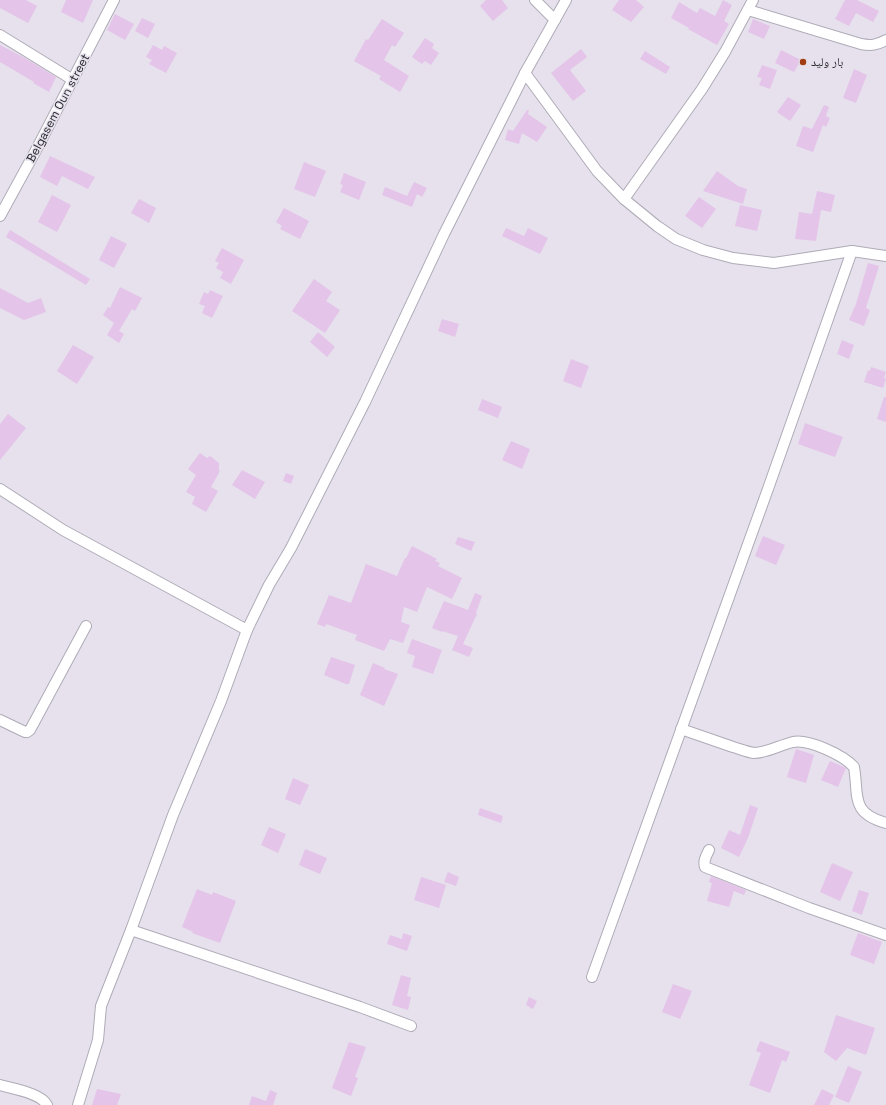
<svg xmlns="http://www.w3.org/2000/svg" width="886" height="1105" viewBox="0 0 886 1105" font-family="'Space Grotesk','Noto Naskh Arabic',sans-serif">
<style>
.building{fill:#e4c4e9}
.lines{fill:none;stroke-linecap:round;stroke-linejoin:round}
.minor-casing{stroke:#afabb7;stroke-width:12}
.minor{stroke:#fff;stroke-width:10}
.poi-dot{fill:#a23d12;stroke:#e6e1ed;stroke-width:1.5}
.labels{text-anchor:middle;stroke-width:3;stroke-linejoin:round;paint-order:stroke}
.poi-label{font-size:12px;fill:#27262a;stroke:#e6e1ed;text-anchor:start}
.street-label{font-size:12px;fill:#27262a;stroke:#e6e1ed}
</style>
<rect width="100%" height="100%" fill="#e6e1ed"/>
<!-- building -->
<g class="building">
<path d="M0 0H26L37 6 28 23 0 8Z"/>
<path d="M66 0H93L83 23 61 12Z"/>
<path d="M486 0H502L508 8 493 21 480 6Z"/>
<path d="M619 0H636L644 7 631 22 612 10Z"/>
<path d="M723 0 732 5 724 21 729 24 717 45 688 29 689 28 671 18 679 2 697 13 700 8 715 16Z"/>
<path d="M845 0H857L879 11 873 22 856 13 849 26 835 19Z"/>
<path d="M115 14 134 24 125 40 107 30Z"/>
<path d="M142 18 155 24 148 38 135 31Z"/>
<path d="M382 19 404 33 395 47 392 45 384 60 409 76 400 92 379 79 381 76 354 61 366 39 368 40Z"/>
<path d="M753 19 770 26 764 39 748 32Z"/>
<path d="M425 38 434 44 432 48 439 53 431 65 425 61 422 64 412 57Z"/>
<path d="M0 45 23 57 56 77 49 92 33 83 34 82 0 62Z"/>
<path d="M153 45 162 50 164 46 177 53 166 73 149 64 152 60 146 57Z"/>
<path d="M581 49 587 57 570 70 586 91 573 101 551 73Z"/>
<path d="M781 50 801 60 794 72 775 63Z"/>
<path d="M645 51 670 67 666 74 640 59Z"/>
<path d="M762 65 777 70 770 89 759 85 762 78 757 77Z"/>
<path d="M854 69 867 75 856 103 843 98Z"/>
<path d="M788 97 801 105 790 121 777 112Z"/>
<path d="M824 105 829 107 826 116 830 118 826 127 823 125 813 152 796 146 803 126 812 129Z"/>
<path d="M527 110H529L528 114 547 127 537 142 522 133 519 144 505 140 508 129 513 131Z"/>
<path d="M50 156 95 177 88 189 62 176 57 186 40 177Z"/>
<path d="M304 162 326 171 315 197 294 189Z"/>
<path d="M717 171 738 186 747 189 743 204 703 191Z"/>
<path d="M344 173 366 182 359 200 340 192 343 185 340 184Z"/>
<path d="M414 182 427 188 422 197 417 194 412 207 382 195 385 187 407 196Z"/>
<path d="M817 191 835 195 831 212 821 210 816 241 795 239 799 212 812 214Z"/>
<path d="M52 195 71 205 57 232 38 222Z"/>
<path d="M699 197 716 209 702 228 685 216Z"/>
<path d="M139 199 156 208 149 223 131 213Z"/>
<path d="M740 205 762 210 757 231 735 226Z"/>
<path d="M284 208 309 221 300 239 280 229 282 226 276 222Z"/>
<path d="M506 228 524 236 528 228 548 238 540 254 502 236Z"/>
<path d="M10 230 90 279 86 285 6 237Z"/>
<path d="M111 236 127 244 114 268 99 260Z"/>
<path d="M222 248 244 260 231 284 220 278 223 272 216 268 219 263 215 261Z"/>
<path d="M868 263 879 266 866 308 870 310 864 326 849 320 856 304Z"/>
<path d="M314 279 332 292 326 301 340 310 325 333 292 311Z"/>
<path d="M120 287 142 298 135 311 132 309 119 331 124 334 119 343 107 335 114 323 103 315 108 307 110 308Z"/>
<path d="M0 288 28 303 41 298 46 312 24 320 0 308Z"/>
<path d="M210 290 223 296 212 318 202 313 205 306 199 304 204 292 208 294Z"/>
<path d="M442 319 459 324 455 337 438 331Z"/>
<path d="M318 332 335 347 327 357 310 342Z"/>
<path d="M842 340 854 345 849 359 837 354Z"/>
<path d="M73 345 94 357 77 384 57 371Z"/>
<path d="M571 359 589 366 581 388 563 381Z"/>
<path d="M871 367 886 372 884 378 886 379 883 388 864 382 868 370 870 371Z"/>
<path d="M884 397H886V422L877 419Z"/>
<path d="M482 399 502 407 498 418 478 410Z"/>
<path d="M8 414 26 428 0 460V424Z"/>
<path d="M805 423 843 437 835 457 798 444Z"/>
<path d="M511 441 530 449 522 469 502 460Z"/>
<path d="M200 453 207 458 210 456 219 463V470L220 471 211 487 218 491 206 512 192 504 195 497 186 492 196 475 188 469Z"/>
<path d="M242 470 265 482 255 499 232 485Z"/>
<path d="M286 473 294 476 291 484 283 481Z"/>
<path d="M763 536 785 545 776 565 755 556Z"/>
<path d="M458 537 475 542 471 551 455 544Z"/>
<path d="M412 546 437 559 435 561 440 563 438 566 462 578 452 599 427 587 417 612 404 607 401 622 410 625 403 643 390 639 384 651 355 640 357 635 326 624 325 627 317 624 329 595 351 603 366 564 397 576 405 558H406Z"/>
<path d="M475 593 482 596 476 613 477 614 463 644 473 648 469 657 452 650 458 636 442 631V632L432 628 444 601 468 610Z"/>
<path d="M412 639 442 650 433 674 412 667 415 656 407 653Z"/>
<path d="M331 657 355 665 349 684H346L324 675Z"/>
<path d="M373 663 385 668 384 669 398 674 384 706 360 695Z"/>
<path d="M796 749 814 755 806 783 787 777Z"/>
<path d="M830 761 846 768 838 787 821 780Z"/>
<path d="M293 778 309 785 300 805 285 799Z"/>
<path d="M750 805 758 808 748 838 739 857 721 848 729 830 740 835Z"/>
<path d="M480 808 503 816 501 823 478 815Z"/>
<path d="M269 827 286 834 278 853 261 845Z"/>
<path d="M305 849 327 858 320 874 299 865Z"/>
<path d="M832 863 853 872 840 901 820 892Z"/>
<path d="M448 872 459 877 456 886 444 882Z"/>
<path d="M711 876 746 890 744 895 734 891 729 907 707 901 712 883 709 882Z"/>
<path d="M421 877 446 885 439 908 414 900Z"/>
<path d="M197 889 212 895 213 892 236 901 220 943 192 933 193 932 182 927Z"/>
<path d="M859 890 869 893 862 915 852 911Z"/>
<path d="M403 933 412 936 407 951 387 944 390 935 402 939Z"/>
<path d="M858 933 882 942 874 964 850 955Z"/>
<path d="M401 975 411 978 407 996 411 997 408 1010 392 1005Z"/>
<path d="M673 984 692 991 680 1019 662 1012Z"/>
<path d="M529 997 537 1001 533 1009 526 1005Z"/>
<path d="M836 1015 875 1028 866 1055 847 1048 836 1061 824 1052Z"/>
<path d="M760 1041 790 1052 786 1062 782 1060 770 1093 749 1085 761 1053 756 1051Z"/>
<path d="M349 1042 366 1047 355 1077 358 1078 351 1096 332 1088Z"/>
<path d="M848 1066 862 1072 849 1103 835 1097Z"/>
<path d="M97 1089 121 1094 117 1105H92Z"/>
<path d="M822 1089 834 1095 829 1105H814Z"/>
<path d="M270 1090 277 1093 273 1105H249L252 1096 266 1101Z"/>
</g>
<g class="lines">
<!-- minor casing -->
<g class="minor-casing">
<g id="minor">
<path d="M535 0 555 20"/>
<path d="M748 10 861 44C871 46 877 45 886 40"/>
<path d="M0 35 73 80"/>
<path d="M525 73 597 171 624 199 657 226 676 239 703 250 733 258 774 263 852 251 886 256"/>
<path d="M624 199 702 89 725 52 753 0"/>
<path d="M0 216 35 152 114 0"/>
<path d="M0 489 63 530 247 630"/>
<path d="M0 720 25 732H27L30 730 86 626"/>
<path d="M681 729C698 735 716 741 733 747 740 749 747 752 754 753 767 753 780 745 793 742 809 739 843 755 854 767 859 796 850 813 886 823"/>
<path d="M709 850C706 856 703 861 705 867L809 908 886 935"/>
<path d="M131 930 360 1007 411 1026"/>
<path d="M592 977 769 486 852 251"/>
<path d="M0 1085C13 1089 41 1093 47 1105"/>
<path d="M78 1105 98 1040 101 1006 131 930 173 815 221 701 247 630 269 585 291 548 365 402 444 234 525 73 566 0"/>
</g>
</g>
<!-- minor -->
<use href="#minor" class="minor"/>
</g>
<!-- markers -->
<circle class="poi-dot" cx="803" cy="62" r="4"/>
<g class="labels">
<!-- poi labels -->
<g class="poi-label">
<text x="811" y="66">بار وليد</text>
</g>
<!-- street labels -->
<g class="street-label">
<text transform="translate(58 108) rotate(-62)" y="4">Belgasem Oun street</text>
</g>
</g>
</svg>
